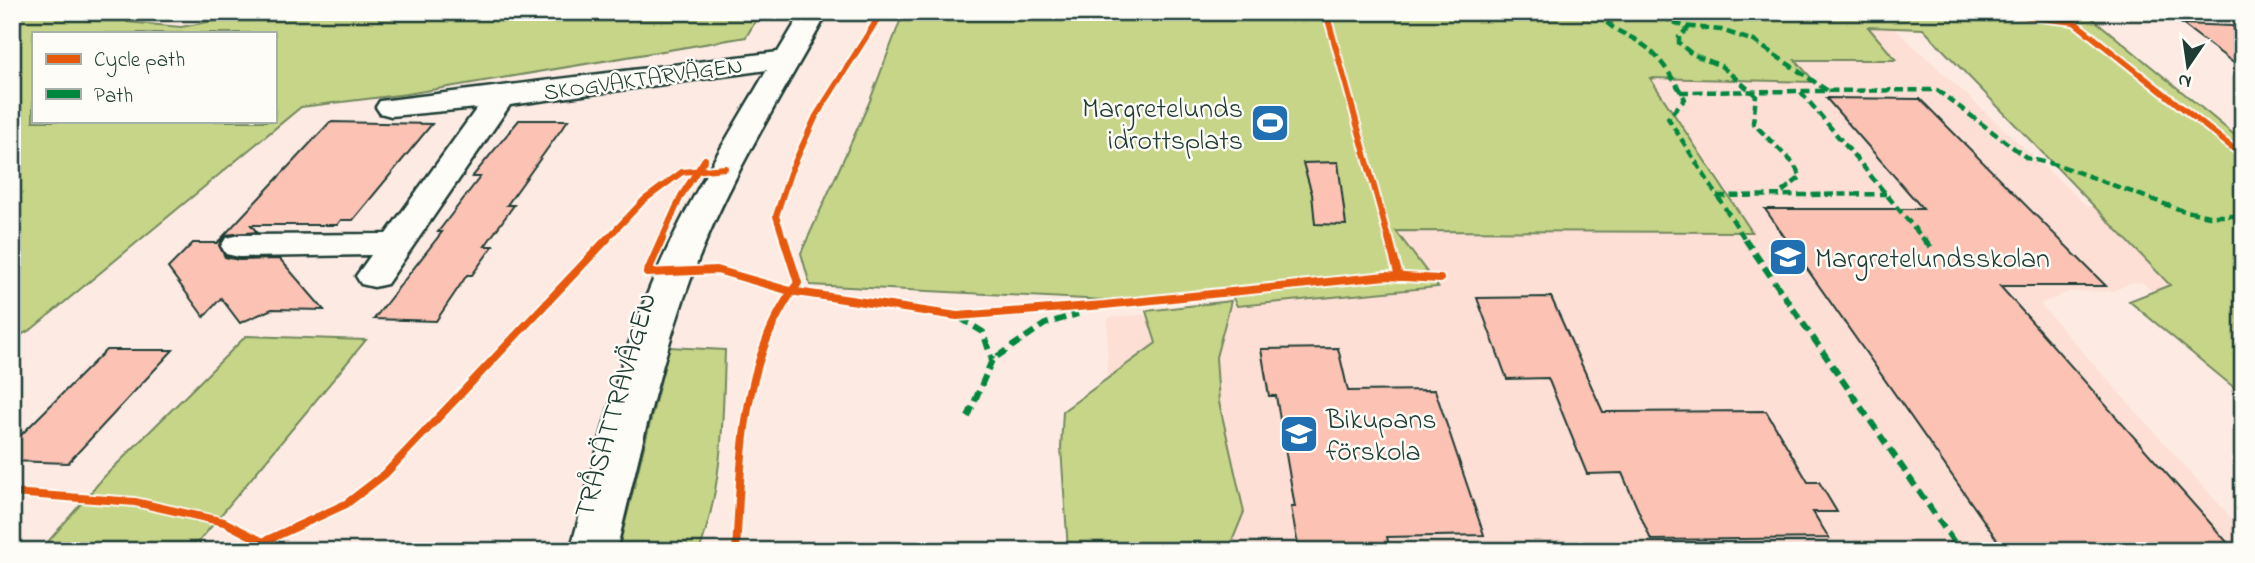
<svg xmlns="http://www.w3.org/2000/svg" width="2255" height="563" viewBox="0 0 2255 563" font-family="'Indie Flower',sans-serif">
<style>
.built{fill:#fddfd5}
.green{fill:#c7d589;stroke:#73895e;stroke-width:2;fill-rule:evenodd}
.building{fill:#fcc2b4;stroke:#1f3d34;stroke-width:2}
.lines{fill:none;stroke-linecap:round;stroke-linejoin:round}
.minor-casing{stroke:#1f3d34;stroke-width:5}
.minor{fill:#fdfcf7;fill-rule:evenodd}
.quiet-far1{stroke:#00873e;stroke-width:4.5;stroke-dasharray:9 4.5;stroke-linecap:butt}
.quiet{stroke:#00873e;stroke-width:6;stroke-dasharray:11 6;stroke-linecap:butt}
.cycleway-far1-casing{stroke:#fdfcf7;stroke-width:10}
.cycleway-casing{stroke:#fdfcf7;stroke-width:12}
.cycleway-far1{stroke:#e8590c;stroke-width:6}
.cycleway{stroke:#e8590c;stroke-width:8}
.labels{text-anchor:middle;stroke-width:5;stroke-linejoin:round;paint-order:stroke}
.far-street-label{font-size:23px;fill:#1f3d34;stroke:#fdfcf7}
.poi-label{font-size:28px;fill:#1f3d34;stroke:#fdfcf7;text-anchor:start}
.street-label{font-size:28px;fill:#1f3d34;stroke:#fdfcf7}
</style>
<rect width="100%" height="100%" fill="#fdebe3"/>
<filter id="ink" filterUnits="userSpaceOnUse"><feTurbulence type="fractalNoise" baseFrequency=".0143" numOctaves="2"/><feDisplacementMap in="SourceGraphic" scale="14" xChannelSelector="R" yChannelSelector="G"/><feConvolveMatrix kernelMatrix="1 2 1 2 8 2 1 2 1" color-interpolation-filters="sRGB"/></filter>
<g filter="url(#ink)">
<!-- built -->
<path class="built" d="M1605 12H1763L1892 26 2088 207H2103L2193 285 2152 291 2141 282 2129 283 2114 291 2069 292 2040 304 2243 531V551H1103L1108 318 1437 287 1395 231H1752Z"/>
<!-- green -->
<g class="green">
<path d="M12 12H126L127 22 181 27 261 12H761L746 37 407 94 301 107 32 329 12 340ZM275 33V121H33V33Z"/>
<path d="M907 12H1605L1613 25 1607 12H2085L2243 142V395L2129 301 2170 285 1923 29 1868 27 1896 60H1795L1815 82 1650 78 1752 232 1396 231 1438 287 1237 306 1228 288 1105 300 810 285 801 253 869 103 902 16Z"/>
<path d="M1231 301 1216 357 1219 402 1244 512 1228 551 1068 550 1061 448 1063 411 1156 343 1146 311Z"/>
<path d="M246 336 366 340 191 551H40L104 477Z"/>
<path d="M669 347 725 350C723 417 723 487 699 551H618Z"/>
</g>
<!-- building -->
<g class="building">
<path d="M2182 24 2232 26 2243 35V70Z"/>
<path d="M1826 98 1920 99 2106 286H2000L2235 551H2005L1765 209H1923Z"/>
<path d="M519 120H568L507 205H514L485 246H493L472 275H467L436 321 374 319 442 232H438L480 177H472Z"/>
<path d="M330 122 432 124 353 220H341L337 225H251L257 232 225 235 219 245 225 257 239 260 280 259 324 310 272 309 240 323 221 298 204 317 168 268 193 243H217Z"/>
<path d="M1338 162 1346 225 1315 224 1312 194 1303 163Z"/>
<path d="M1551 297 1603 412 1766 411 1808 482H1819L1837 512H1813L1829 538 1651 540 1622 473 1587 474 1548 378 1507 379 1477 298Z"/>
<path d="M1338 348 1348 391 1435 390 1484 535 1387 537 1390 551H1299L1291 507H1295L1276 396H1269L1261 349Z"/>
<path d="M106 350H173L68 463 12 461V444Z"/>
</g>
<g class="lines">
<!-- minor casing -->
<g class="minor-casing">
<path id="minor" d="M802 12H828C781 97 727 182 693 273 659 363 639 458 616 551H570C596 458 618 360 657 271 688 201 728 136 767 70L510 105 387 284 374 287 361 284 356 276 371 255 239 257 226 254 221 246 226 238 239 235 386 234 477 108 391 116 380 113 376 107 380 101 778 52Z"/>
</g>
<!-- minor -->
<use href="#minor" class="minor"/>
<!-- quiet-far1 -->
<g class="quiet-far1">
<path d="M1598 12C1613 34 1627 32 1646 47 1663 60 1674 81 1685 99L1668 118 1746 241"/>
<path d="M1649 12 1683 26 1721 30 1754 41 1828 91"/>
<path d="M1689 27 1679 37V43L1692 54 1721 66 1753 93 1756 96 1753 123 1793 163 1801 177 1779 194"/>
<path d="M1680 92 1937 90 2027 158 2061 166 2181 210 2209 216H2243"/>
<path d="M1801 92 1925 241"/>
<path d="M1717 196 1886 194"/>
</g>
<!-- quiet -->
<g class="quiet">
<path d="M1745 239 1960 551"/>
<path d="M1924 239 1931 248"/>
<path d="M960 318 983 332 992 360"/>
<path d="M968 417 992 360 1045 324 1078 314"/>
</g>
<!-- cycleway-far1 casing -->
<g class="cycleway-far1-casing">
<g id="cycleway-far1">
<path d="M1326 12 1389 241"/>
<path d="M1987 12 2074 22"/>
<path d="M2069 12 2074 22 2243 156"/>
<path d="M605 241 644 200 682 172 725 168"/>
<path d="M661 241 681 196 705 159"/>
<path d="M784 241 776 216 790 173 816 116 882 12"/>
</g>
</g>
<!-- cycleway casing -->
<g class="cycleway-casing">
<g id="cycleway">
<path d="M662 239 647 273 717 270 790 291 957 316 1104 305 1386 276 1440 279"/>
<path d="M1389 239 1399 277"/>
<path d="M12 493 135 502 224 522 263 542 346 504 385 474 607 239"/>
<path d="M736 551C742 458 740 360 798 283L784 239"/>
</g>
</g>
<!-- cycleway-far1 -->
<use href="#cycleway-far1" class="cycleway-far1"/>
<!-- cycleway -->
<use href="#cycleway" class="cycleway"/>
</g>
</g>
<!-- icons -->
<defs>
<g id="stadium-square" transform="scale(2.0125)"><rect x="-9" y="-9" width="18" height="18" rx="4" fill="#1f6fb2" stroke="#fdfcf7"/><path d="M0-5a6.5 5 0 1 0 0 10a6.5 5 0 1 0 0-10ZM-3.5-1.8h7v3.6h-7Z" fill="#fff"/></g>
<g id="school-square" transform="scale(2.0125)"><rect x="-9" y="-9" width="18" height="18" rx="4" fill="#1f6fb2" stroke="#fdfcf7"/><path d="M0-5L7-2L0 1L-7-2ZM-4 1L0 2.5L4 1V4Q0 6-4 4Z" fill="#fff"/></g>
</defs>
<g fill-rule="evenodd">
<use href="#stadium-square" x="1270" y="123"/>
<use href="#school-square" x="1788" y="257"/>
<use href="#school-square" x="1299" y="434"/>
</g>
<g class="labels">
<!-- far-street labels -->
<g class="far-street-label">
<text transform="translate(643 78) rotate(-8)" y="8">SKOGVAKTARVÄGEN</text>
</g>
<!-- poi labels -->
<g class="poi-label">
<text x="1243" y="117" text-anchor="end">Margretelunds<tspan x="1243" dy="32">idrottsplats</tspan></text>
<text x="1815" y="267">Margretelundsskolan</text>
<text x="1326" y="428">Bikupans<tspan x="1326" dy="32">förskola</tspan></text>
</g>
<!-- street labels -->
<g class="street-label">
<text transform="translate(614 405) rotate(-74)" y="10">TRÅSÄTTRAVÄGEN</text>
</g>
</g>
<!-- margin -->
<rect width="2255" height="563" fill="none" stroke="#fdfcf7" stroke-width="42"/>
<rect x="21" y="21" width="2213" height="521" fill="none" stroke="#1f3d34" stroke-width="2.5" filter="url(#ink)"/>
<!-- legend -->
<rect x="32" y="32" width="245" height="91" fill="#fdfcf7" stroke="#a4b0a9" stroke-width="2"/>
<rect x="46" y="54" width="35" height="10" fill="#e8590c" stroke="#a4b0a9" stroke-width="2"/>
<text x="94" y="66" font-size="21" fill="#1f3d34">Cycle path</text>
<rect x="46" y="89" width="35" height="10" fill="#00873e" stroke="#a4b0a9" stroke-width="2"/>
<text x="94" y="102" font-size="21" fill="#1f3d34">Path</text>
<!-- north arrow -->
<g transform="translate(2188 66) rotate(193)" stroke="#fdfcf7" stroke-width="5" paint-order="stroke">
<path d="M0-5L12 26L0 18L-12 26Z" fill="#1f3d34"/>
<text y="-10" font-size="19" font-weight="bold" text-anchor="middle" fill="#1f3d34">N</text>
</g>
</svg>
